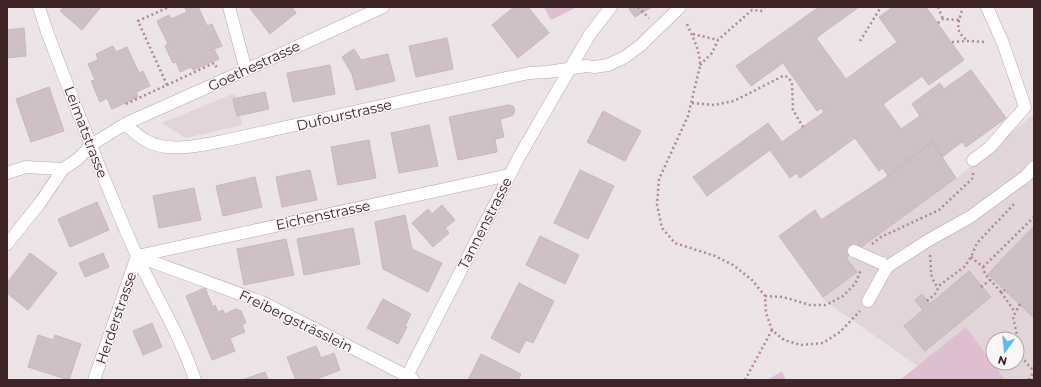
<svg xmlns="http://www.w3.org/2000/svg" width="1041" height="387" viewBox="0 0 1041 387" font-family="Montserrat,sans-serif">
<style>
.built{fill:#e1d5d9;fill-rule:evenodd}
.green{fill:#debed1}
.building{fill:#cec0c5;stroke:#c7b7bb}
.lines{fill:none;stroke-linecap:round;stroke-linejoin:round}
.minor-casing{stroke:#b5a7aa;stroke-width:13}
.path{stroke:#b0858d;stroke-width:2.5;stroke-dasharray:2 3;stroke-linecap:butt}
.minor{stroke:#fff;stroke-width:12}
.minor-bridge-casing{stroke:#b5a7aa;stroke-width:13;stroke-linecap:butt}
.minor-bridge{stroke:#fff;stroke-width:12}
.labels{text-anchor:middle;stroke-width:3;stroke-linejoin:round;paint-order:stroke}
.street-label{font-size:14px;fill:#3f2427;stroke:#faf5f7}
</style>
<rect width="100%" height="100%" fill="#ede4e7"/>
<!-- built -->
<g class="built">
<path d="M235 93 242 125 186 138 162 123Z"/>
<path d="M1034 114V380H987L929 374 825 301 779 236 815 210 822 220 888 176 932 142 957 178ZM993 339H1017V363H993Z"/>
</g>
<!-- green -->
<g class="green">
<path d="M544 7H577L551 20Z"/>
<path d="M966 327 1005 380H900Z"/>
<path d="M782 372 786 380H767L781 372Z"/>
</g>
<!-- building -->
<g class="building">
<path d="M64 7H101L82 30 60 11Z"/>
<path d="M186 7H198L207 26 212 24 222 46 214 49 219 59 193 70 191 67 180 72 176 62 173 63 165 46 168 44 157 21 169 15 171 19 187 12 185 8Z"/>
<path d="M249 7H292L296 13 270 34Z"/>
<path d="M514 7H528L549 33 518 58 492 25Z"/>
<path d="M633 7H652L635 17 629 9Z"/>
<path d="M819 7H859L816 38 846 79 897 42 879 17 893 7H926L964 60 929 85 922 76 883 104 901 129 920 116 912 104 940 83 944 89 971 70 1006 118 966 147 962 142 942 157 932 142 888 176 883 168 879 171 855 138 800 178 796 173 790 178 770 150 707 196 693 177 768 123 782 142 824 112 821 108 817 111 783 63 751 86 736 66Z"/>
<path d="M24 28 26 56 7 58V30Z"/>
<path d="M447 38 453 69 416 77 409 46Z"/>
<path d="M113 46 116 52 127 47 139 73 143 71 150 86 136 92 138 97 112 109 107 98 100 102 91 81 95 80 88 64 98 60 96 54Z"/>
<path d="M354 49 361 60 388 54 395 81 356 90 352 74 342 57Z"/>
<path d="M330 65 335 94 293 102 287 73Z"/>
<path d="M49 87 64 131 31 142 16 99Z"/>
<path d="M265 92 269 109 237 116 233 99Z"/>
<path d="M508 105 513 106 515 110 513 115 508 117 500 119 504 137 495 139 497 152 458 160 449 117Z"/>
<path d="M603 111 641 131 625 161 587 142Z"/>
<path d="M429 125 438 166 399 173 391 133Z"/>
<path d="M369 140 376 178 338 185 331 147Z"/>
<path d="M932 142 956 178 846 258 857 272 823 297 779 236 815 210 821 220 888 176Z"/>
<path d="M310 170 317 200 282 207 276 177Z"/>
<path d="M580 170 614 186 588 239 554 223Z"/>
<path d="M255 177 262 207 223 216 216 186Z"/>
<path d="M194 188 201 220 159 228 153 196Z"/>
<path d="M97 202 109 230 70 247 58 219Z"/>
<path d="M442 205 455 220 445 228 449 233 433 247 412 223 428 209 432 214Z"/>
<path d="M405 215 412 249 442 263 428 292 383 269 375 222Z"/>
<path d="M1034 226V318L988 274Z"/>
<path d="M353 228 360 264 304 275 297 239Z"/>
<path d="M540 236 579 255 565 284 526 265Z"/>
<path d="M286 239 294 275 244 285 237 249Z"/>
<path d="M30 253 57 273 28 310 7 293V283Z"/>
<path d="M103 253 109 267 85 277 79 263Z"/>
<path d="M969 271 991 297 925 351 904 326 923 310 915 300 922 294 930 304Z"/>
<path d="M519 283 554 301 533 343 526 340 519 353 491 338Z"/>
<path d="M205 288 213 307 215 305 218 312 223 310 225 314 236 309 241 311 246 323 242 325 245 332 230 338 235 351 212 360 186 296Z"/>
<path d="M383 299 411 314 405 326 407 327 398 344 367 328Z"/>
<path d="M152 323 162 347 143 355 133 331Z"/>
<path d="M38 335 53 340 55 335 81 344 69 380 28 367Z"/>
<path d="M316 346 321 358 334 353 340 370 314 380H296L287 357Z"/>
<path d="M481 354 521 374 518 380H468Z"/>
<path d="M265 372 268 380H242Z"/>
</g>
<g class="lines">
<!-- minor casing -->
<g class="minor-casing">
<g id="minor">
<path d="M39 7 46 29C75 105 103 180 136 254 155 296 181 336 195 380"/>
<path d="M229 7 246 70"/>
<path d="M125 124 246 70 383 7"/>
<path d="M973 160 990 147 1025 107 1003 43 987 7"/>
<path d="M7 173 26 167 63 169 78 159 91 145 125 124C131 129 138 136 145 140 168 154 203 145 228 140L529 73 548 72 586 66 595 67 608 65 625 57 641 45 680 7"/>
<path d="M7 244 40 203 63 169"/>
<path d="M137 256 509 175"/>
<path d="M137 256 262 302 413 379"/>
<path d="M868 301 887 267 927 241 970 217 1026 176 1034 167"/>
<path d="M94 380 137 256"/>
<path d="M405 380 519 157 590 34 611 7"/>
</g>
</g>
<!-- path -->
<g class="path">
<path d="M638 7 649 18"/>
<path d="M938 7 943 19"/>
<path d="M959 20C957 31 959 34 968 41"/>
<path d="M938 23 943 19 959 20 963 7"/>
<path d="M687 24C693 38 700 50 700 66L688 116 659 179 657 205 662 228 675 243 715 256 733 265 752 280 765 296 766 313 772 330 784 340 801 345 823 343 840 332 860 311"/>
<path d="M693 34 718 40"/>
<path d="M860 41 881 7"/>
<path d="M952 42 968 41 986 42"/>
<path d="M700 65 712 53 718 40 752 10 761 11 765 7"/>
<path d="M167 85 138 21 169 7"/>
<path d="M692 103 714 105 734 101 783 76 788 77 792 83 793 110 803 127"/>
<path d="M126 104 214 63 217 68"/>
<path d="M872 244 881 237 939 210 973 178V173"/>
<path d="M930 255C932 271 928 274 938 288"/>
<path d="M971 257 983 267 985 274 1001 292 1005 290"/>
<path d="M983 267 1034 217"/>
<path d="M981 287 990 280"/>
<path d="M1001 292 1015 312"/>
<path d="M765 296 783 297 810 305H826L843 296 855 284 861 270"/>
<path d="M927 301 935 294 940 285 964 267 971 257 977 243 1014 204"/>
<path d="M1020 304 1013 317 1022 358 1034 371"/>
<path d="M745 380 772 330"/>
<path d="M1029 380 1034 371"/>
</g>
<!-- minor -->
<use href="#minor" class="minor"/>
<!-- minor-bridge casing -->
<g class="minor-bridge-casing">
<path id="minor-bridge" d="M854 251 881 263"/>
</g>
<!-- minor-bridge -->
<use href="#minor-bridge" class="minor-bridge"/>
</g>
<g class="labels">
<!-- street labels -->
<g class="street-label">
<text transform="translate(254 66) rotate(-25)" y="5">Goethestrasse</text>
<text transform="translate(344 115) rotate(-13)" y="5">Dufourstrasse</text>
<text transform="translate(86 132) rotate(69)" y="5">Leimatstrasse</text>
<text transform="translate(323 215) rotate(-12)" y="5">Eichenstrasse</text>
<text transform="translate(485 223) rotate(-63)" y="5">Tannenstrasse</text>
<text transform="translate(116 318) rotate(-71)" y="5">Herderstrasse</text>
<text transform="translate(296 321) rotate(26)" y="5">Freibergsträsslein</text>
</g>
</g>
<!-- border -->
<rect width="1041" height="387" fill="none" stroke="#3f2427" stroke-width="16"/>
<!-- north arrow -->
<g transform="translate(1005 351) rotate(195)"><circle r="19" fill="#faf5f7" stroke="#afa1a4"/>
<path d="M0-3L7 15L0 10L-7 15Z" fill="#61b9ef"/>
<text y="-6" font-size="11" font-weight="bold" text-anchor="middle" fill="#3f2427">N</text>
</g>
</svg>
